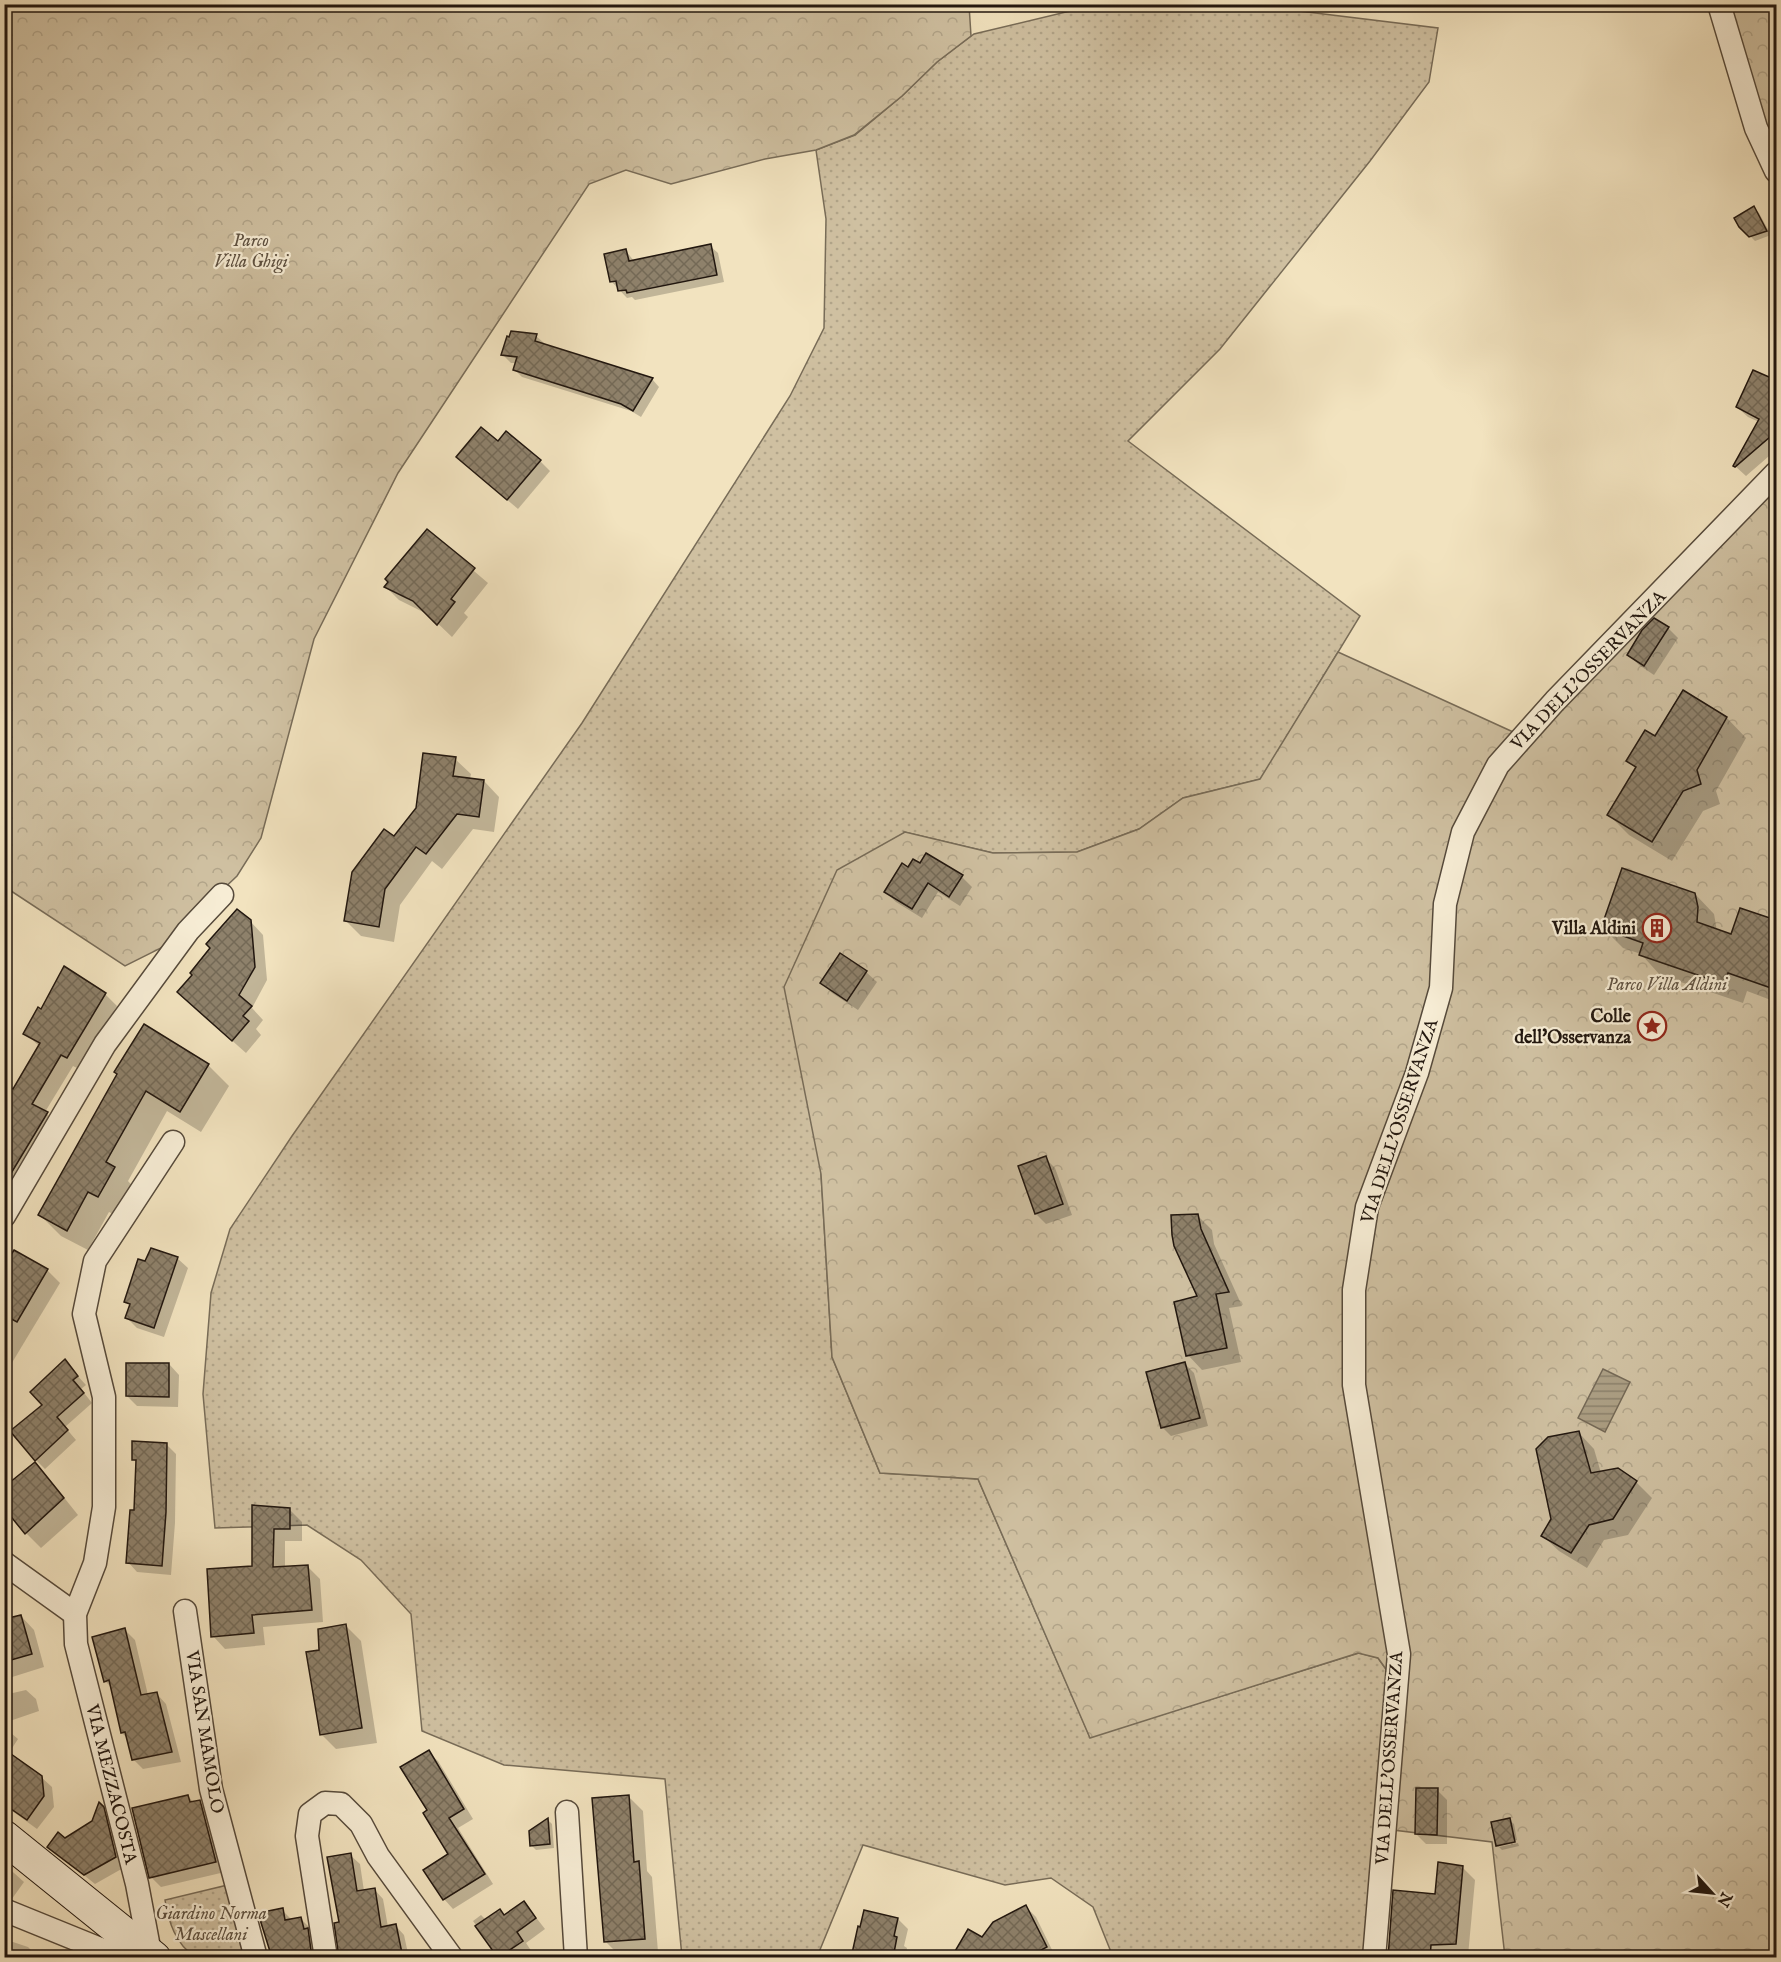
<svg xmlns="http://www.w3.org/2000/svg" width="1781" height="1962" viewBox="0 0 1781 1962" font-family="'IM FELL English',serif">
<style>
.grass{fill:url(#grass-dots);stroke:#786c58;stroke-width:1.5}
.park{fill:url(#park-crowns);stroke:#786c58;stroke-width:1.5}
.water{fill:url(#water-rules);stroke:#746855;stroke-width:1.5}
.shadow{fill:#0003}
.building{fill:url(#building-cross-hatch);stroke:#22170f;stroke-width:1.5}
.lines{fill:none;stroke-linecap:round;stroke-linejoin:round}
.minor-casing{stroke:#564a3b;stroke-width:25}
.secondary-casing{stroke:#22170f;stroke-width:35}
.minor{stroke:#f7edd5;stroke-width:22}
.secondary{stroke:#f7edd5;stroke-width:33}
.labels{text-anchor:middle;stroke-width:4.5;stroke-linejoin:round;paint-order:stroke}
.park-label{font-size:18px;font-style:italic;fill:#5f5242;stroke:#f7edd5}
.street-label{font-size:18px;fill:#22170f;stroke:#f7edd5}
.poi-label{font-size:18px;font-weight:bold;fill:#22170f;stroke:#f7edd5;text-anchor:end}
</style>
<defs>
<pattern id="grass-dots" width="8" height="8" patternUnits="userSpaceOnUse" patternTransform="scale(1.5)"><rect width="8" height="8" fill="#cfc0a1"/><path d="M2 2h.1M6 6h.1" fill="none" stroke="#b1a489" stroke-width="1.8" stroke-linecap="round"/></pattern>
<pattern id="park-crowns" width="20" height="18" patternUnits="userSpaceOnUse" patternTransform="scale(1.5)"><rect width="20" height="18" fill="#cfc0a1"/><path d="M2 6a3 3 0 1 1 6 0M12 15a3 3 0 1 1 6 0" fill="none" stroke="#b1a489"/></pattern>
<pattern id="water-rules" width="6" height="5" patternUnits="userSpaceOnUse" patternTransform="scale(1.5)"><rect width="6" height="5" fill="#ab9e83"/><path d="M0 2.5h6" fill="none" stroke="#8b806a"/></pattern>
<pattern id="building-cross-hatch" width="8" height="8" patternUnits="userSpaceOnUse" patternTransform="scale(1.5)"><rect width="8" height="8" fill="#8e816b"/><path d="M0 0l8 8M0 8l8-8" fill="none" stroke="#746956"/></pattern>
</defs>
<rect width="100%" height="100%" fill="#f2e3bf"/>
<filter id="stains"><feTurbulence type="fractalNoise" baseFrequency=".00333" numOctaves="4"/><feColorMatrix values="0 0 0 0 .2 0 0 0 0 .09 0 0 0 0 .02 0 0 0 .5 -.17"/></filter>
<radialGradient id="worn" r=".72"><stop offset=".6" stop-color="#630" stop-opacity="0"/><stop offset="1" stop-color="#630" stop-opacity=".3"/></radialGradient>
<!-- grass -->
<g class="grass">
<path d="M1095 5 1299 11 1438 28 1429 82 1370 161 1220 349 1128 441 1360 616 1261 779 1183 798 1139 829 1077 852 993 853 904 832 821 1174 832 1357 880 1473 978 1479 1090 1737 1359 1653 1378 1658 1401 1690 1365 1957H1113L1093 1907 1051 1878 1005 1885 863 1845 817 1957H682L665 1779 504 1765 422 1731 411 1614 361 1560 307 1525 215 1528 203 1394 211 1293 230 1229 292 1136 582 723 790 396 824 328 826 219 816 150 855 135 902 96 937 62 974 34Z"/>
<path d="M236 1883 256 1957C245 1957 203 1960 195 1956 176 1946 168 1920 165 1900Z"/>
</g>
<!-- park -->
<g class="park">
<path d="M4 5H969L971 36 937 62 902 96 854 135 816 150 765 159 671 184 626 170 589 184 398 473 314 639 261 838 237 876 161 948 125 966 5 887Z"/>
<path d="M1711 5H1776V186L1744 127Z"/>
<path d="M1776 473V1957H1505L1492 1842 1393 1830 1401 1690 1378 1658 1358 1653 1090 1738 978 1479 880 1473 832 1357 821 1174 784 987 837 870 905 832 993 853 1077 852 1139 829 1183 798 1260 779 1338 652 1522 736Z"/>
</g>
<!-- water -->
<path class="water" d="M1603 1369 1630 1382 1605 1432 1578 1418Z"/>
<!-- shadow -->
<g class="shadow">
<path d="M1754 208 1759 213 1771 235 1755 241 1740 226Z"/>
<path d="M710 246 718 253 724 282 635 300 632 297 627 298 611 281 626 251 634 261Z"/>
<path d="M536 336 544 343V346L652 379 659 387 641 417 631 411 522 377 515 370 516 363H511L503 355Z"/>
<path d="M1753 372 1776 381V450L1746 476 1735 466 1759 422 1748 417 1737 407Z"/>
<path d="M498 443 540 461 550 471 518 509 468 467Z"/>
<path d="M427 531 488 583 464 613 468 617 452 637 429 615 399 600 386 587Z"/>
<path d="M1668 628 1678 638 1654 675 1639 665 1629 655Z"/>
<path d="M1684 692 1727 718 1746 738 1716 791 1720 804 1703 811 1672 861 1629 835 1609 815 1637 769 1628 761 1655 739Z"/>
<path d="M455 759 471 774 470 779 484 781 499 797 494 832 473 829 442 869 432 861 400 905 394 942 361 936 345 920Z"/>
<path d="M920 865 962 877 972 887 960 906 938 892 922 918 896 902 886 892 909 869Z"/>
<path d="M1695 894 1714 914 1717 931 1732 936 1741 910 1776 922V1002L1747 991 1743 1003 1660 975 1641 954 1623 948 1603 928Z"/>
<path d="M250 921 263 935 267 980 252 1008 263 1020 256 1029 261 1035 246 1053 192 1005Z"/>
<path d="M840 955 866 972 877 982 858 1010 832 993 822 983Z"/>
<path d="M105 994 117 1006 79 1069 73 1066 45 1112 59 1126 4 1219V1086L14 1091 40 1047 25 1033 41 1011Z"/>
<path d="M208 1065 229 1086 201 1132 167 1111 128 1181 135 1189 119 1217 109 1212 88 1250 61 1236 40 1215 118 1074Z"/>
<path d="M1045 1158 1055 1168 1072 1215 1046 1224 1036 1214Z"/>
<path d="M1198 1216 1212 1230 1214 1244 1242 1306 1229 1308 1241 1362 1202 1370 1188 1355 1199 1297Z"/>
<path d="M177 1258 188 1268 164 1337 137 1328 127 1318 131 1306 126 1301 146 1263Z"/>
<path d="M4 1269 47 1270 60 1283 4 1376Z"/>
<path d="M65 1362 86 1385 81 1389 92 1403 65 1427 76 1440 45 1469 36 1460 44 1405Z"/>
<path d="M169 1364 179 1375 178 1407 137 1406 127 1396Z"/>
<path d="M1185 1364 1194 1373 1208 1426 1171 1436 1162 1427Z"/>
<path d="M1579 1433 1594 1449 1601 1473 1636 1482 1652 1498 1628 1535 1604 1540 1587 1568 1559 1551 1543 1536 1553 1520Z"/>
<path d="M166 1444 176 1454 175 1523 171 1575 137 1572 128 1562 135 1512 137 1463 133 1459Z"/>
<path d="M35 1464 50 1480 78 1515 41 1548 26 1533Z"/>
<path d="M254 1507 289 1509 302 1522V1541H285V1568L307 1566 320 1579 323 1622 263 1627 265 1645 225 1649 213 1636 254 1567Z"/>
<path d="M21 1616 34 1630 44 1667 9 1678 4 1673V1621Z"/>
<path d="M346 1626 361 1641 377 1743 336 1749 321 1734V1651Z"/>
<path d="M125 1630 135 1640 148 1695 156 1693 166 1704 181 1762 143 1769 133 1759 128 1739 122 1733 112 1688 105 1681Z"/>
<path d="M26 1690 36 1699 39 1711 4 1723V1695Z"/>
<path d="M4 1727 18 1739 9 1753 41 1777 52 1787 54 1807 37 1829 4 1805Z"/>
<path d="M428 1752 438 1761 473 1819 458 1828 493 1884 453 1909 444 1899 451 1854 429 1811Z"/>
<path d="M1437 1790 1447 1800V1844H1426L1416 1834Z"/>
<path d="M188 1796 194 1803 199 1802 210 1812 225 1872 161 1887 151 1877Z"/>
<path d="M629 1797 643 1811 647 1871 652 1877 658 1952 619 1955 605 1941Z"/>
<path d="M99 1805 113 1819 125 1867 95 1884 49 1847 65 1840 93 1822Z"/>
<path d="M548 1820 552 1824 554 1848 536 1850 531 1845Z"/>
<path d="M1509 1820 1514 1824 1517 1840 1499 1844V1847L1498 1845Z"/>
<path d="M1518 1843 1519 1846 1502 1850 1499 1847Z"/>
<path d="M350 1855 360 1864 364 1891 374 1889 383 1899 388 1927 395 1925 404 1935 409 1958H341L340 1923Z"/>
<path d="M4 1864 24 1882 4 1910Z"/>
<path d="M1463 1868 1475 1880 1468 1956 1389 1958 1437 1895Z"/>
<path d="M524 1902 545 1929 526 1943 532 1952 524 1958H500L473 1921 481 1915 486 1920 504 1916Z"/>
<path d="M1026 1907 1036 1917 1056 1958H1021L982 1939Z"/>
<path d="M282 1910 291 1919H301L310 1928 320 1958H274Z"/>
<path d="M898 1919 908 1929 904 1946 907 1948 905 1958H853Z"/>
<path d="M4 1939 28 1947 32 1951 50 1958H4Z"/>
</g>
<!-- building -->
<g class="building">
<path d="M1754 206 1767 231 1749 237 1739 227 1734 218Z"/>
<path d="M711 244 717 275 627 293 626 290 618 291 616 281 610 282 604 254 626 249 629 261Z"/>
<path d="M511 331 537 334 535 341 653 378 633 411 621 404 513 370 517 357 501 355 507 336 509 337Z"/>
<path d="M1753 370 1776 380V428L1775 427 1771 436 1735 467 1733 466 1759 419 1736 407Z"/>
<path d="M481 427 498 441 506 431 541 460 507 500 456 457Z"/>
<path d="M427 529 475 568 451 599 455 602 437 625 413 601 384 587 388 582 385 579Z"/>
<path d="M1654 618 1669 627 1644 666 1627 655 1642 630Z"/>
<path d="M1683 690 1727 717 1697 770 1701 784 1683 791 1652 842 1607 815 1636 767 1626 761 1645 730 1655 736Z"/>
<path d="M423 753 456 757 453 776 484 780 479 817 457 814 426 854 416 847 385 889 379 927 344 921 352 872 384 829 394 836 416 808Z"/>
<path d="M926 853 963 875 949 897 928 883 912 909 884 892 902 863 908 867 913 859 920 863Z"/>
<path d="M1622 868 1695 893 1698 907 1697 922 1731 934 1740 908 1776 920V971L1771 988 1728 973 1724 984 1639 955 1643 943 1601 928Z"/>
<path d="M237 909 251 920 255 967 239 995 252 1006 243 1016 249 1021 232 1041 177 992 192 975 190 973 210 948 206 944Z"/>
<path d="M840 953 867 971 847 1001 820 983Z"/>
<path d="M64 966 106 993 67 1058 61 1055 32 1104 48 1112 4 1185V1084L13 1089 40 1043 23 1034 38 1007 41 1009Z"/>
<path d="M144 1024 209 1064 180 1112 146 1091 106 1162 115 1167 98 1197 88 1192 67 1231 38 1215 117 1074 114 1072Z"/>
<path d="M1046 1156 1063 1204 1035 1214 1018 1166Z"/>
<path d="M1198 1214 1201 1229 1229 1292 1216 1294 1227 1348 1186 1356 1174 1302 1197 1296 1174 1246 1172 1235 1171 1215Z"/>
<path d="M151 1248 178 1257 154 1328 125 1318 130 1304 124 1302 138 1259 145 1261Z"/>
<path d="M14 1250 48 1269 17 1322 4 1315V1266Z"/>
<path d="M65 1359 78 1376 73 1380 84 1393 57 1417 68 1430 35 1461 10 1431 42 1405 30 1392Z"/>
<path d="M1185 1362 1200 1418 1161 1428 1146 1372Z"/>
<path d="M126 1363H169V1397L126 1396Z"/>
<path d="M1579 1431 1591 1473 1618 1468 1637 1481 1613 1519 1589 1525 1571 1553 1541 1536 1551 1519 1536 1449 1548 1437Z"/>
<path d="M132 1441 167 1443 166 1512 162 1566 126 1563 130 1510H134L136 1460H132Z"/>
<path d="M35 1462 64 1498 25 1534 4 1508V1487Z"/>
<path d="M252 1505 290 1508V1529H274L273 1567 308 1565 312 1610 252 1615 254 1633 211 1637 207 1569 252 1566Z"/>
<path d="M21 1615 32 1654 4 1662V1619Z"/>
<path d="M346 1624 362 1728 320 1735 306 1652 319 1650 318 1629Z"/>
<path d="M125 1628 141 1695 157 1692 172 1752 132 1760 125 1732 121 1733 109 1680 104 1682 92 1637Z"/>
<path d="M4 1749 42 1776 44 1796 27 1820 4 1804Z"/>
<path d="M429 1750 464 1809 449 1818 485 1874 443 1900 423 1870 448 1854 423 1813 427 1810 400 1767Z"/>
<path d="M1416 1788H1438L1437 1835 1415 1834Z"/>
<path d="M188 1795 190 1802 200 1800 216 1862 149 1878 132 1808Z"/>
<path d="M629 1795 634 1862 639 1861 645 1939 604 1942 592 1798Z"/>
<path d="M99 1802 104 1807 116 1857 84 1875 47 1847 58 1832 65 1838 92 1821Z"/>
<path d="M548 1818 550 1844 530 1846 529 1831Z"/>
<path d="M1510 1818 1515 1842 1496 1846 1491 1822Z"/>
<path d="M351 1853 357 1891 375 1888 381 1927 396 1924 403 1958H339L334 1923 339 1922 327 1857Z"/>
<path d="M1438 1862 1463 1866 1456 1944 1431 1945 1430 1958H1388L1393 1890 1435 1894Z"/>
<path d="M524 1901 536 1918 517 1932 523 1941 498 1958 475 1926 500 1909 504 1915Z"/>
<path d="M1026 1905 1047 1947 1026 1958H951L968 1929 982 1937 993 1922Z"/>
<path d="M283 1908 285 1920 301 1917 304 1929 308 1928 312 1958H272L258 1913Z"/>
<path d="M864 1910 898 1918 894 1936 897 1937 893 1958H851L858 1926 860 1927Z"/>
</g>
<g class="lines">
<!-- minor casing -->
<g class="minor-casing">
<g id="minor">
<path d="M1719 4 1756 128 1776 171"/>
<path d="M4 1216 105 1044 188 931 222 895"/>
<path d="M4 1563 75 1614"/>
<path d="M185 1611 211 1789 256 1958"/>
<path d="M567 1812 576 1958"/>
<path d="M4 1910 110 1953 127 1958"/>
<path d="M150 1953 137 1884 76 1644 75 1614 95 1563 104 1507V1397L84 1314 95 1261 173 1142"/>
<path d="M326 1958 307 1836 310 1814 325 1803 341 1804 361 1824 378 1856 452 1958"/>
<path d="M1374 1958 1399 1654 1354 1385V1290L1367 1207 1417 1073 1441 988 1445 904 1463 832 1498 765 1555 701 1776 473"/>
</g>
</g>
<!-- secondary casing -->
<g class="secondary-casing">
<path id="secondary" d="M4 1837 154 1958"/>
</g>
<!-- minor -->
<use href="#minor" class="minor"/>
<!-- secondary -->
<use href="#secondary" class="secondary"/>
</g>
<!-- icons -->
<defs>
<g id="building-ring" transform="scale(1.5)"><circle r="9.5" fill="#f7edd5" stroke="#8f2418" stroke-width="1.5"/><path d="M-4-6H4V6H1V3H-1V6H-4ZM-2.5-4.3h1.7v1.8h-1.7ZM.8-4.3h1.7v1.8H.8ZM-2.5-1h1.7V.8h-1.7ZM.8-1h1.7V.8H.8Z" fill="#8f2418"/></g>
<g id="sight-ring" transform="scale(1.5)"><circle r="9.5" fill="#f7edd5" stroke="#8f2418" stroke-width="1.5"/><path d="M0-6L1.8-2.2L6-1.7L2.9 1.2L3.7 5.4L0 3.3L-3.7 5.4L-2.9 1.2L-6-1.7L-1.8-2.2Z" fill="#8f2418"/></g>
</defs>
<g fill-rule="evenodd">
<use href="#building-ring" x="1657" y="928"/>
<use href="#sight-ring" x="1652" y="1026"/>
</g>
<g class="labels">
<!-- park labels -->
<g class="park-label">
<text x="251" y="246">Parco<tspan x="251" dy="21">Villa Ghigi</tspan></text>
<text x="1667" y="990">Parco Villa Aldini</text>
<text x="211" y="1919">Giardino Norma<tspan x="211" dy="21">Mascellani</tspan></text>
</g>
<!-- street labels -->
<g class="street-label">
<text transform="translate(1588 670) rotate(-46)" y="6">VIA DELL'OSSERVANZA</text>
<text transform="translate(1399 1121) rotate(-72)" y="6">VIA DELL'OSSERVANZA</text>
<text transform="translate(205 1732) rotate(81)" y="6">VIA SAN MAMOLO</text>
<text transform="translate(1389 1758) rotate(-86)" y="6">VIA DELL'OSSERVANZA</text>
<text transform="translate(112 1784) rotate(76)" y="6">VIA MEZZACOSTA</text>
</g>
<!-- poi labels -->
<g class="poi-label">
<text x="1636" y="934">Villa Aldini</text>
<text x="1631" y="1022">Colle<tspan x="1631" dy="21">dell'Osservanza</tspan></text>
</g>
</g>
<!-- margin -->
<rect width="1781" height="1962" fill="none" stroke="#f2e3bf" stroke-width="24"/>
<rect x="6" y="6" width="1769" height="1950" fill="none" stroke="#22170f" stroke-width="3"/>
<rect x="12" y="12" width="1757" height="1938" fill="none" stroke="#22170f" stroke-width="1.5"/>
<!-- north arrow -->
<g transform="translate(1712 1893) rotate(117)" stroke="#f7edd5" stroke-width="4.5" paint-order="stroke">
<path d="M0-4.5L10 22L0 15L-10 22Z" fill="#22170f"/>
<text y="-9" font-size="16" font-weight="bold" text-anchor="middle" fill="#22170f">N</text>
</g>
<rect width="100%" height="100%" filter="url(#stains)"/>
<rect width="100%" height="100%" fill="url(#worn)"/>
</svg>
